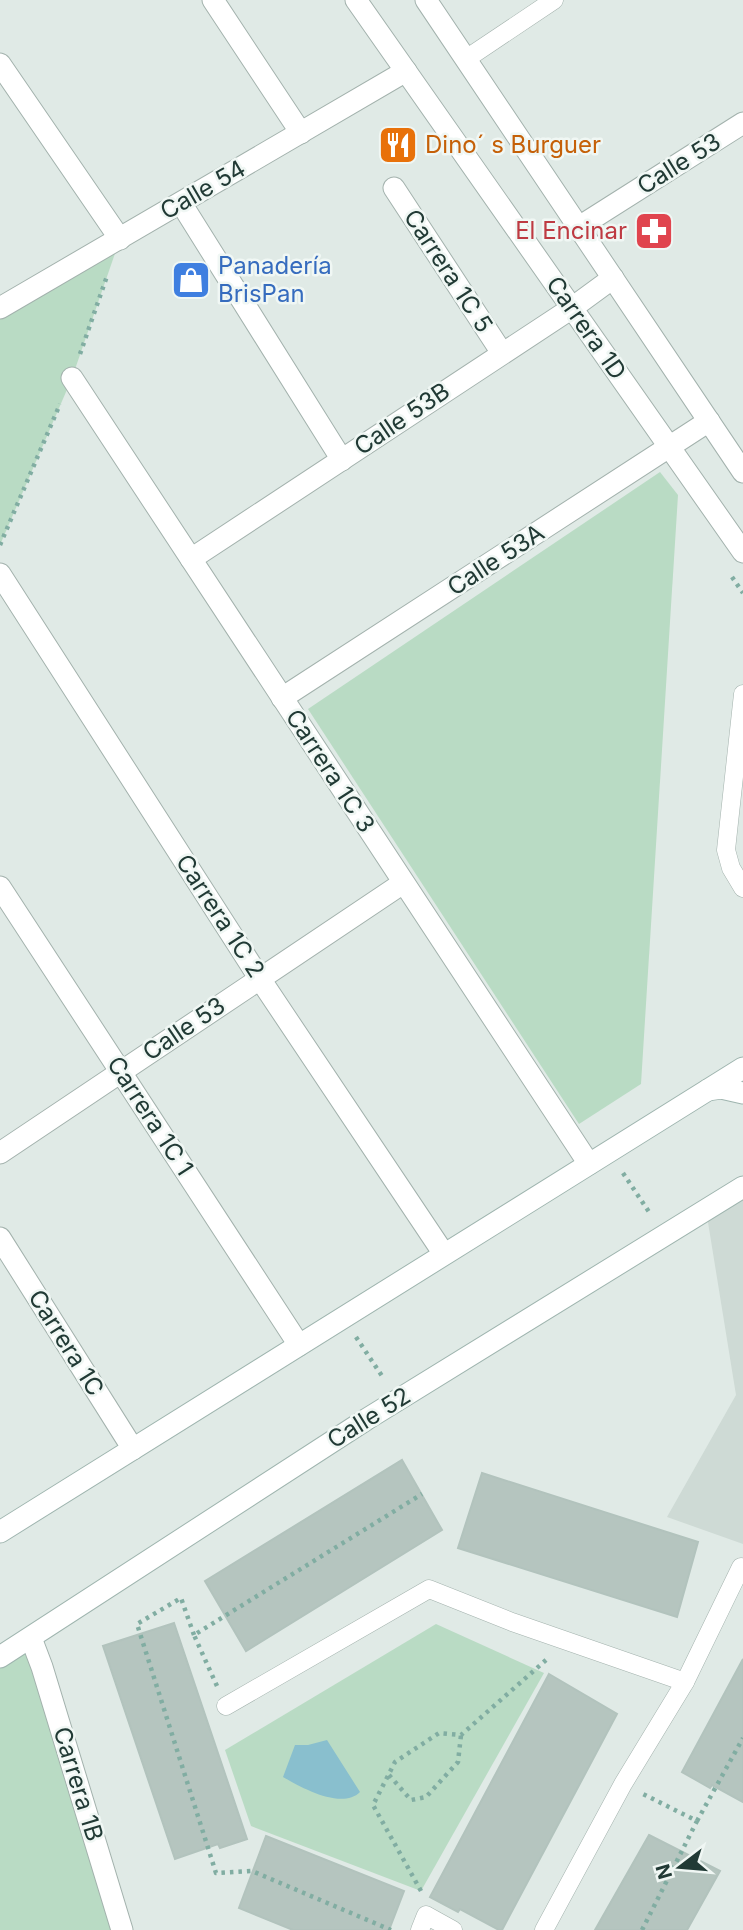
<svg xmlns="http://www.w3.org/2000/svg" width="743" height="1930" viewBox="0 0 743 1930" font-family="Inter,sans-serif">
<style>
.built{fill:#cedad5}
.green{fill:#b9dbc4}
.water{fill:#89bfce}
.building{fill:#b5c5bf;stroke:#b2c3bd;stroke-width:2}
.lines{fill:none;stroke-linecap:round;stroke-linejoin:round}
.service-casing{stroke:#a3b2ad;stroke-width:19}
.minor-casing{stroke:#a3b2ad;stroke-width:23}
.tertiary-casing{stroke:#a3b2ad;stroke-width:23}
.secondary-casing{stroke:#9fb5af;stroke-width:23}
.path{stroke:#81ada2;stroke-width:4.5;stroke-dasharray:3.5 5;stroke-linecap:butt}
.service{stroke:#fff;stroke-width:18}
.minor{stroke:#fff;stroke-width:21}
.tertiary{stroke:#fff;stroke-width:21}
.secondary{stroke:#fff;stroke-width:21}
.labels{text-anchor:middle;stroke-width:5;stroke-linejoin:round;paint-order:stroke}
.food-label{font-size:24px;fill:#c56008;stroke:#f0f7f4;text-anchor:start}
.street-label{font-size:24px;fill:#213a35;stroke:#f0f7f4}
.health-label{font-size:24px;fill:#be3a42;stroke:#f0f7f4;text-anchor:end}
.shop-label{font-size:24px;fill:#366cbe;stroke:#f0f7f4;text-anchor:start}
</style>
<rect width="100%" height="100%" fill="#e0eae6"/>
<!-- built -->
<path class="built" d="M743 1187V1544L667 1517 736 1395 706 1210Z"/>
<!-- green -->
<g class="green">
<path d="M120 239 72 378 0 545V308Z"/>
<path d="M660 472 678 495 641 1084 579 1124 308 709Z"/>
<path d="M436 1624 544 1673 421 1891 251 1826 225 1750Z"/>
<path d="M31 1638 122 1930H0V1657Z"/>
</g>
<!-- water -->
<path class="water" d="M327 1740 360 1792C342 1810 302 1788 283 1777L295 1745H308Z"/>
<!-- building -->
<g class="building">
<path d="M402 1460 442 1530 246 1651 205 1581Z"/>
<path d="M482 1473 698 1542 677 1617 458 1548Z"/>
<path d="M174 1623 247 1839 220 1848 218 1844 175 1859 103 1646Z"/>
<path d="M743 1659V1802L712 1785 710 1788 682 1772Z"/>
<path d="M549 1674 617 1714 502 1930H499L460 1909 458 1912 430 1897Z"/>
<path d="M649 1835 720 1871 687 1930H595Z"/>
<path d="M266 1836 404 1891 389 1930H293L239 1908Z"/>
</g>
<g class="lines">
<!-- service casing -->
<g class="service-casing">
<g id="service">
<path d="M466 59 554 0"/>
<path d="M743 694 726 850 731 868 743 888"/>
<path d="M226 1706 429 1589 512 1622 685 1682"/>
<path d="M420 1930 426 1915 453 1930"/>
<path d="M544 1930 623 1784 685 1682 741 1567"/>
</g>
</g>
<!-- minor casing -->
<g class="minor-casing">
<g id="minor">
<path d="M213 0 301 133"/>
<path d="M0 64 120 239"/>
<path d="M394 188 502 353"/>
<path d="M181 203 342 460"/>
<path d="M579 227 743 123"/>
<path d="M0 308 406 71"/>
<path d="M72 378 589 1164"/>
<path d="M191 559 572 308 613 278"/>
<path d="M0 574 260 979 444 1254"/>
<path d="M282 698 709 421"/>
<path d="M0 887 299 1345"/>
<path d="M0 1153 403 883"/>
<path d="M0 1238 133 1449"/>
<path d="M31 1638 42 1667 122 1930"/>
</g>
</g>
<!-- tertiary casing -->
<g class="tertiary-casing">
<g id="tertiary">
<path d="M356 0 743 552"/>
<path d="M426 0 743 472"/>
</g>
</g>
<!-- secondary casing -->
<g class="secondary-casing">
<g id="secondary">
<path d="M708 1090 721 1088 743 1093"/>
<path d="M0 1532 743 1068"/>
<path d="M0 1657 367 1419 743 1187"/>
</g>
</g>
<!-- path -->
<g class="path">
<path d="M80 354 107 276"/>
<path d="M0 545 60 404"/>
<path d="M732 577 743 593"/>
<path d="M623 1173 651 1215"/>
<path d="M356 1337 384 1379"/>
<path d="M194 1635 181 1598 137 1624 216 1873 252 1871 391 1930"/>
<path d="M217 1686 194 1635 422 1494"/>
<path d="M389 1775 411 1800 426 1797 458 1762 461 1735"/>
<path d="M697 1821 743 1738"/>
<path d="M421 1891 373 1805 395 1762 439 1733 461 1735 546 1660"/>
<path d="M642 1930 697 1821 643 1794"/>
</g>
<!-- service -->
<use href="#service" class="service"/>
<!-- minor -->
<use href="#minor" class="minor"/>
<!-- tertiary -->
<use href="#tertiary" class="tertiary"/>
<!-- secondary -->
<use href="#secondary" class="secondary"/>
</g>
<!-- icons -->
<defs>
<g id="restaurant-square" transform="scale(2.0125)"><rect x="-9" y="-9" width="18" height="18" rx="4" fill="#e8710a" stroke="#f0f7f4"/><path d="M-5-6h1v4h1v-4h1v4h1v-4h1v5L-1.5 .5V6h-2V.5L-5-1ZM5-6V6H3V1.5H1.5Q1.5-4 5-6Z" fill="#fff"/></g>
<g id="pharmacy-square" transform="scale(2.0125)"><rect x="-9" y="-9" width="18" height="18" rx="4" fill="#e0444e" stroke="#f0f7f4"/><path d="M-2-6h4v4h4v4h-4v4h-4v-4h-4v-4h4Z" fill="#fff"/></g>
<g id="shop-square" transform="scale(2.0125)"><rect x="-9" y="-9" width="18" height="18" rx="4" fill="#3f7fe0" stroke="#f0f7f4"/><path d="M-5-2.5h2.3a2.7 3.5 0 0 1 5.4 0H5L5.5 6h-11ZM-1.5-2.5h3a1.5 2.3 0 0 0-3 0Z" fill="#fff"/></g>
</defs>
<g fill-rule="evenodd">
<use href="#restaurant-square" x="398" y="145"/>
<use href="#pharmacy-square" x="654" y="231"/>
<use href="#shop-square" x="191" y="280"/>
</g>
<g class="labels">
<!-- food labels -->
<g class="food-label">
<text x="425" y="153">Dino´ s Burguer</text>
</g>
<!-- street labels -->
<g class="street-label">
<text transform="translate(679 164) rotate(-32)" y="8">Calle 53</text>
<text transform="translate(203 190) rotate(-30)" y="8">Calle 54</text>
<text transform="translate(448 271) rotate(57)" y="8">Carrera 1C 5</text>
<text transform="translate(586 328) rotate(55)" y="8">Carrera 1D</text>
<text transform="translate(402 419) rotate(-34)" y="8">Calle 53B</text>
<text transform="translate(496 560) rotate(-33)" y="8">Calle 53A</text>
<text transform="translate(330 771) rotate(57)" y="8">Carrera 1C 3</text>
<text transform="translate(220 916) rotate(57)" y="8">Carrera 1C 2</text>
<text transform="translate(184 1029) rotate(-34)" y="8">Calle 53</text>
<text transform="translate(150 1116) rotate(57)" y="8">Carrera 1C 1</text>
<text transform="translate(66 1343) rotate(58)" y="8">Carrera 1C</text>
<text transform="translate(369 1418) rotate(-32)" y="8">Calle 52</text>
<text transform="translate(78 1784) rotate(73)" y="8">Carrera 1B</text>
</g>
<!-- health labels -->
<g class="health-label">
<text x="627" y="239">El Encinar</text>
</g>
<!-- shop labels -->
<g class="shop-label">
<text x="218" y="274">Panadería<tspan x="218" dy="28">BrisPan</tspan></text>
</g>
</g>
<!-- north arrow -->
<g transform="translate(680 1867) rotate(254)" stroke="#f0f7f4" stroke-width="5" paint-order="stroke">
<path d="M0-5L12 26L0 18L-12 26Z" fill="#213a35"/>
<text y="-10" font-size="19" font-weight="bold" text-anchor="middle" fill="#213a35">N</text>
</g>
</svg>
